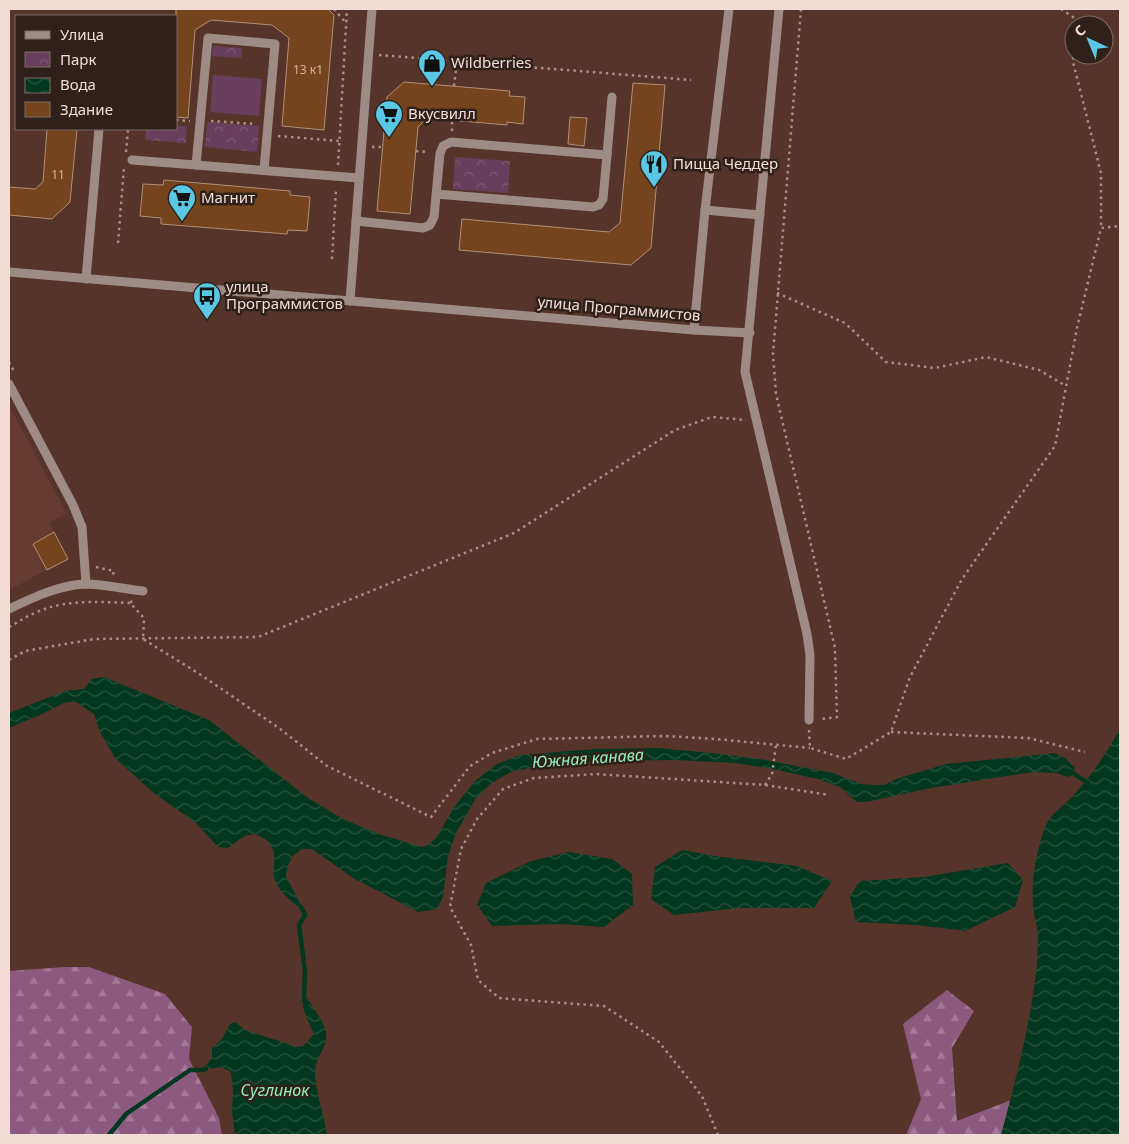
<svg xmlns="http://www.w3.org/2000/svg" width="1129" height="1144" viewBox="0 0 1129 1144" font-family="'Noto Sans',sans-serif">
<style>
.built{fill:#643b2e}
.forest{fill:url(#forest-firs)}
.park{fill:url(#park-crowns)}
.pitch{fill:#693e5d}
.water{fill:url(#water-waves)}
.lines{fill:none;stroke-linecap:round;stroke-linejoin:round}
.stream{stroke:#043720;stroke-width:4.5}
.building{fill:#73441d;stroke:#b19078}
.path{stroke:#ab8f86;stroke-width:2.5;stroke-dasharray:2.5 4;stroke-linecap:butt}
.minor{stroke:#9e8b86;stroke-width:9}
.labels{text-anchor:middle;stroke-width:5;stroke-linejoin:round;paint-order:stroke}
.number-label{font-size:12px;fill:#d3b6a7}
.poi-label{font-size:15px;fill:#f3dcd5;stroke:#30201b;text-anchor:start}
.street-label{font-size:15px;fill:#f3dcd5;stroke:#30201b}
.water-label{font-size:16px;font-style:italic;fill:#95efbc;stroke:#30201b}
</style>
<defs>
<pattern id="forest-firs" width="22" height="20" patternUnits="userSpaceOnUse" patternTransform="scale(1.25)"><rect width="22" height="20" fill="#8d5a7f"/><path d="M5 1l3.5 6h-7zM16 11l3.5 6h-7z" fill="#a37996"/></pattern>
<pattern id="park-crowns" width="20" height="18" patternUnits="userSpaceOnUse" patternTransform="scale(1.25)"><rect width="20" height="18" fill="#693e5d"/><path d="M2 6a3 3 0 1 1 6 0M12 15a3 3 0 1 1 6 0" fill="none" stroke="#7f5973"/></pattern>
<pattern id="water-waves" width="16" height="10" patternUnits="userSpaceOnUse" patternTransform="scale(1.25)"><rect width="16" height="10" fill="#043720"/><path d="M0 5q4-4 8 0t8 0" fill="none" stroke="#295340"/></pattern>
</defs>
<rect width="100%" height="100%" fill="#563429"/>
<!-- built -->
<path class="built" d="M9 405 67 514 49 522 68 559 9 590Z"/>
<!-- forest -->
<g class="forest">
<path d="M65 967H89L165 994 192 1027 189 1059 219 1118 222 1135H9V971Z"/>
<path d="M947 990 974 1011 952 1048 957 1121 1011 1100 1001 1135H906L921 1099 903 1024Z"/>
</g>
<!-- park -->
<g class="park">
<path d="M213 46 242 48 241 58 212 56Z"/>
<path d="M207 122 259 126 257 152 205 147Z"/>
<path d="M176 126H187L186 143 145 140 146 129H176Z"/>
<path d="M455 157 510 161 508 193 453 189Z"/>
</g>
<!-- pitch -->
<path class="pitch" d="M213 75 262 79 259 116 210 112Z"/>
<!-- water -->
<g class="water">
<path d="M104 677 209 720 308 798 343 819 379 834 422 847 428 845 436 838 455 806 475 781 497 764 520 755 595 749 658 748 721 754 765 760 833 773 861 784 873 785H884L896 779 946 764 1055 753 1065 758 1075 768 1073 775 1068 777 1056 773 1033 772 931 788 866 802H857L840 787 818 779 768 768 735 763 676 760 602 761 538 766 511 772 490 784 476 798 456 833 448 856 443 897 437 909 418 912 353 878 312 849H302L293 856 288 865 286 876 304 911C293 903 280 894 275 880 272 873 275 862 274 853 272 842 259 832 248 835 241 837 233 845 228 848L218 847 196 823 155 794 115 758 100 732 94 714 74 701 64 703 40 715 9 728V713L65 691 84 689 92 679Z"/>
<path d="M1120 729V1135H1001C1016 1079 1031 1022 1037 964 1037 954 1038 943 1038 934 1037 925 1034 916 1033 907 1031 879 1036 851 1046 825 1052 812 1065 805 1074 795 1092 775 1107 752 1120 729Z"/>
<path d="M682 850 715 856 797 866 832 881 814 908H739L674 915 651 899 655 867Z"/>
<path d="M569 852 612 859 632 874 633 905 604 927 559 924 492 926 477 905 486 883 531 861Z"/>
<path d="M1008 863 1023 880 1015 907 965 931 916 925 856 922 850 897 859 881 924 877Z"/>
<path d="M302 998H307C313 1010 329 1025 326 1040 324 1051 315 1058 315 1073 316 1094 324 1115 327 1135H235L232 1112 233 1090 231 1072 221 1067 202 1070 212 1058V1048L222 1039 230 1024 235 1022 245 1030 297 1047 303 1046 314 1034C309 1022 302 1011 302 998Z"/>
</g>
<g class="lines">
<!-- stream -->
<g class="stream">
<path d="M1070 771 1088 783"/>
<path d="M301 907 305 915 299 925 305 972 304 998 306 1004"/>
<path d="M109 1135 126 1114 190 1070H202L206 1069"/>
</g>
</g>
<!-- building -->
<g class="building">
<path d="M176 9H328L334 15 324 130 282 126 289 38 272 25 211 20 195 30 188 118 176 117Z"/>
<path d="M404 82 510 91 509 96 525 97 523 124 507 122V125L427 118 418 127 410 214 377 211 387 97Z"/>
<path d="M633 83 665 85 651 248 631 265 459 250 462 219 609 232 620 223Z"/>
<path d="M570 117 587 118 584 146 568 144Z"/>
<path d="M47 129H77L70 202 52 219 9 215V187L35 189 43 182Z"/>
<path d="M164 180 290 191V195L310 197 307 231 288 230 287 234 161 224V218L140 216 143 184 163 185Z"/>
<path d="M54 532 68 559 47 570 33 544Z"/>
</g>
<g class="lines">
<!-- path -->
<g class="path">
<path d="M334 9 346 23"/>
<path d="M801 9 773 354 776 394 835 648 837 717 820 719"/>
<path d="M1061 9 1076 19 1075 25"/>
<path d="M1074 44 1073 62 1101 173V228"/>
<path d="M379 55 691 80"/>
<path d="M454 86 457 61"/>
<path d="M176 120 190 121"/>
<path d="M211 121 256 124"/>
<path d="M452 131V120"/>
<path d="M278 136 339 141"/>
<path d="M372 147H383"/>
<path d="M416 151 428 152"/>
<path d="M126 152 128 129"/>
<path d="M338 165 347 9"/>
<path d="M118 243 124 167"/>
<path d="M332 259 336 188"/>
<path d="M777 293 845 323 886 362 935 368 986 357 1039 370 1066 386"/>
<path d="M9 362 15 373"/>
<path d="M96 567 114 571 113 575"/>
<path d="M132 601 130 603 144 618 143 639 198 673 279 728 327 766 431 817 470 766 492 753 537 739 665 736 716 739 810 748"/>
<path d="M9 627C18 622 27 616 37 612 66 599 99 602 130 603"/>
<path d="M9 660 25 651 94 639 258 637 514 533 675 430 712 417 746 420"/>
<path d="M809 730 810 748 846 759 891 732 910 677 962 579 1055 446 1077 328 1101 228 1120 226"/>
<path d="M891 732 1028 738 1085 752"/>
<path d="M765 785 772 774 776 745"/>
<path d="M718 1135 702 1096 659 1042 604 1006 499 998 478 980 471 945 450 907 461 849 477 819 503 789 534 778 596 774 765 785 829 795"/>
</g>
<!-- minor -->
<g class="minor">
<path d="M779 9 745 372 807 634 810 655 809 720"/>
<path d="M607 155 612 97"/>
<path d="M132 160 359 178"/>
<path d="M196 165 208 38 275 44 264 170"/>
<path d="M705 210 760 215"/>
<path d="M356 221 423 228 430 225 434 217 440 153 443 146 451 142 607 155 603 199 599 205 593 207 436 194"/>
<path d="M9 272 694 330 750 333"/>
<path d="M86 279 99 129"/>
<path d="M350 301 372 9"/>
<path d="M694 330 705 210 729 9"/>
<path d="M9 384 73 505 82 527 86 584"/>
<path d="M9 609C32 598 59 585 85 584 104 584 124 589 143 591"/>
</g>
</g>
<!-- icons -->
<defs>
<g id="shop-pin" transform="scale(1.4375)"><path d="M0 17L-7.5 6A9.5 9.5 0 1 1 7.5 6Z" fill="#5ac8e5" stroke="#30201b"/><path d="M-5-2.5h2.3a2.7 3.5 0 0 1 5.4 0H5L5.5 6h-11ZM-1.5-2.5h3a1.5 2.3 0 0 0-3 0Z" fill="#111"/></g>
<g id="supermarket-pin" transform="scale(1.4375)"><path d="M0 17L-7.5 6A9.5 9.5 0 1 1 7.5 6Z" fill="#5ac8e5" stroke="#30201b"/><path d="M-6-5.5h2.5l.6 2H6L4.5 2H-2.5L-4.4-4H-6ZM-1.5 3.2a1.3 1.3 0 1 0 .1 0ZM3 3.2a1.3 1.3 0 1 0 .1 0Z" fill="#111"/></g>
<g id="restaurant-pin" transform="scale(1.4375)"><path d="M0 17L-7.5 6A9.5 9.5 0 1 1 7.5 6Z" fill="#5ac8e5" stroke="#30201b"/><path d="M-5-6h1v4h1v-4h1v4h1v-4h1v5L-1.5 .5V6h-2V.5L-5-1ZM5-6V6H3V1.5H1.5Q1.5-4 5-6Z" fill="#111"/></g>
<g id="bus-pin" transform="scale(1.4375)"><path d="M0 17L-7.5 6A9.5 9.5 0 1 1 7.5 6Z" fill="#5ac8e5" stroke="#30201b"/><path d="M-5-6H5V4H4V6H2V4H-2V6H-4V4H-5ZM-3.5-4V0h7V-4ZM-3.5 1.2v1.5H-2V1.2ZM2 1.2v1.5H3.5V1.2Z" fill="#111"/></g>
</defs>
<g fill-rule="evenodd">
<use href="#shop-pin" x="432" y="63"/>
<use href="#supermarket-pin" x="389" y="114"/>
<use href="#restaurant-pin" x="654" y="164"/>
<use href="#supermarket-pin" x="182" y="198"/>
<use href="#bus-pin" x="207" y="296"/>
</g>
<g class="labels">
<!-- number labels -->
<g class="number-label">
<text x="308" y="74">13 к1</text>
<text x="58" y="179">11</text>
</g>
<!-- poi labels -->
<g class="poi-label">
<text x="451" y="68">Wildberries</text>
<text x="408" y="119">Вкусвилл</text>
<text x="673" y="169">Пицца Чеддер</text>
<text x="201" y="203">Магнит</text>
<text x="226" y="292">улица<tspan x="226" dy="17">Программистов</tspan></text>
</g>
<!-- street labels -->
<g class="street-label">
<text transform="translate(619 309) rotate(5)" y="5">улица Программистов</text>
</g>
<!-- water labels -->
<g class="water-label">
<text transform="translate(588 758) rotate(-4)" y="6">Южная канава</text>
<text x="275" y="1096">Суглинок</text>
</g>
</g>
<!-- border -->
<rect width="1129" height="1144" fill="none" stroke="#f3dcd5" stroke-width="20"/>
<!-- legend -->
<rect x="15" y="15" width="162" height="115" fill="#30201b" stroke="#7e6b65"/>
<rect x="25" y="31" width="25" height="8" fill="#9e8b86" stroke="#7e6b65"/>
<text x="60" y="40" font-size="15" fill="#f3dcd5">Улица</text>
<rect x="25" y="52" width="25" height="15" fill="url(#park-crowns)" stroke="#7e6b65"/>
<text x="60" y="65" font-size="15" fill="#f3dcd5">Парк</text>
<rect x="25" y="78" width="25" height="15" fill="url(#water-waves)" stroke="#7e6b65"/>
<text x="60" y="90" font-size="15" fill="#f3dcd5">Вода</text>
<rect x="25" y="102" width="25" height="15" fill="#73441d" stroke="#7e6b65"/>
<text x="60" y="115" font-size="15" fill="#f3dcd5">Здание</text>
<!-- north arrow -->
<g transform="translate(1089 40) rotate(316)"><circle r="24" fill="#30201b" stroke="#7e6b65"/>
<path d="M0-4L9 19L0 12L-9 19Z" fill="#5ac8e5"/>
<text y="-8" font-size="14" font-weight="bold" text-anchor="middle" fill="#f3dcd5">С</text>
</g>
</svg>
